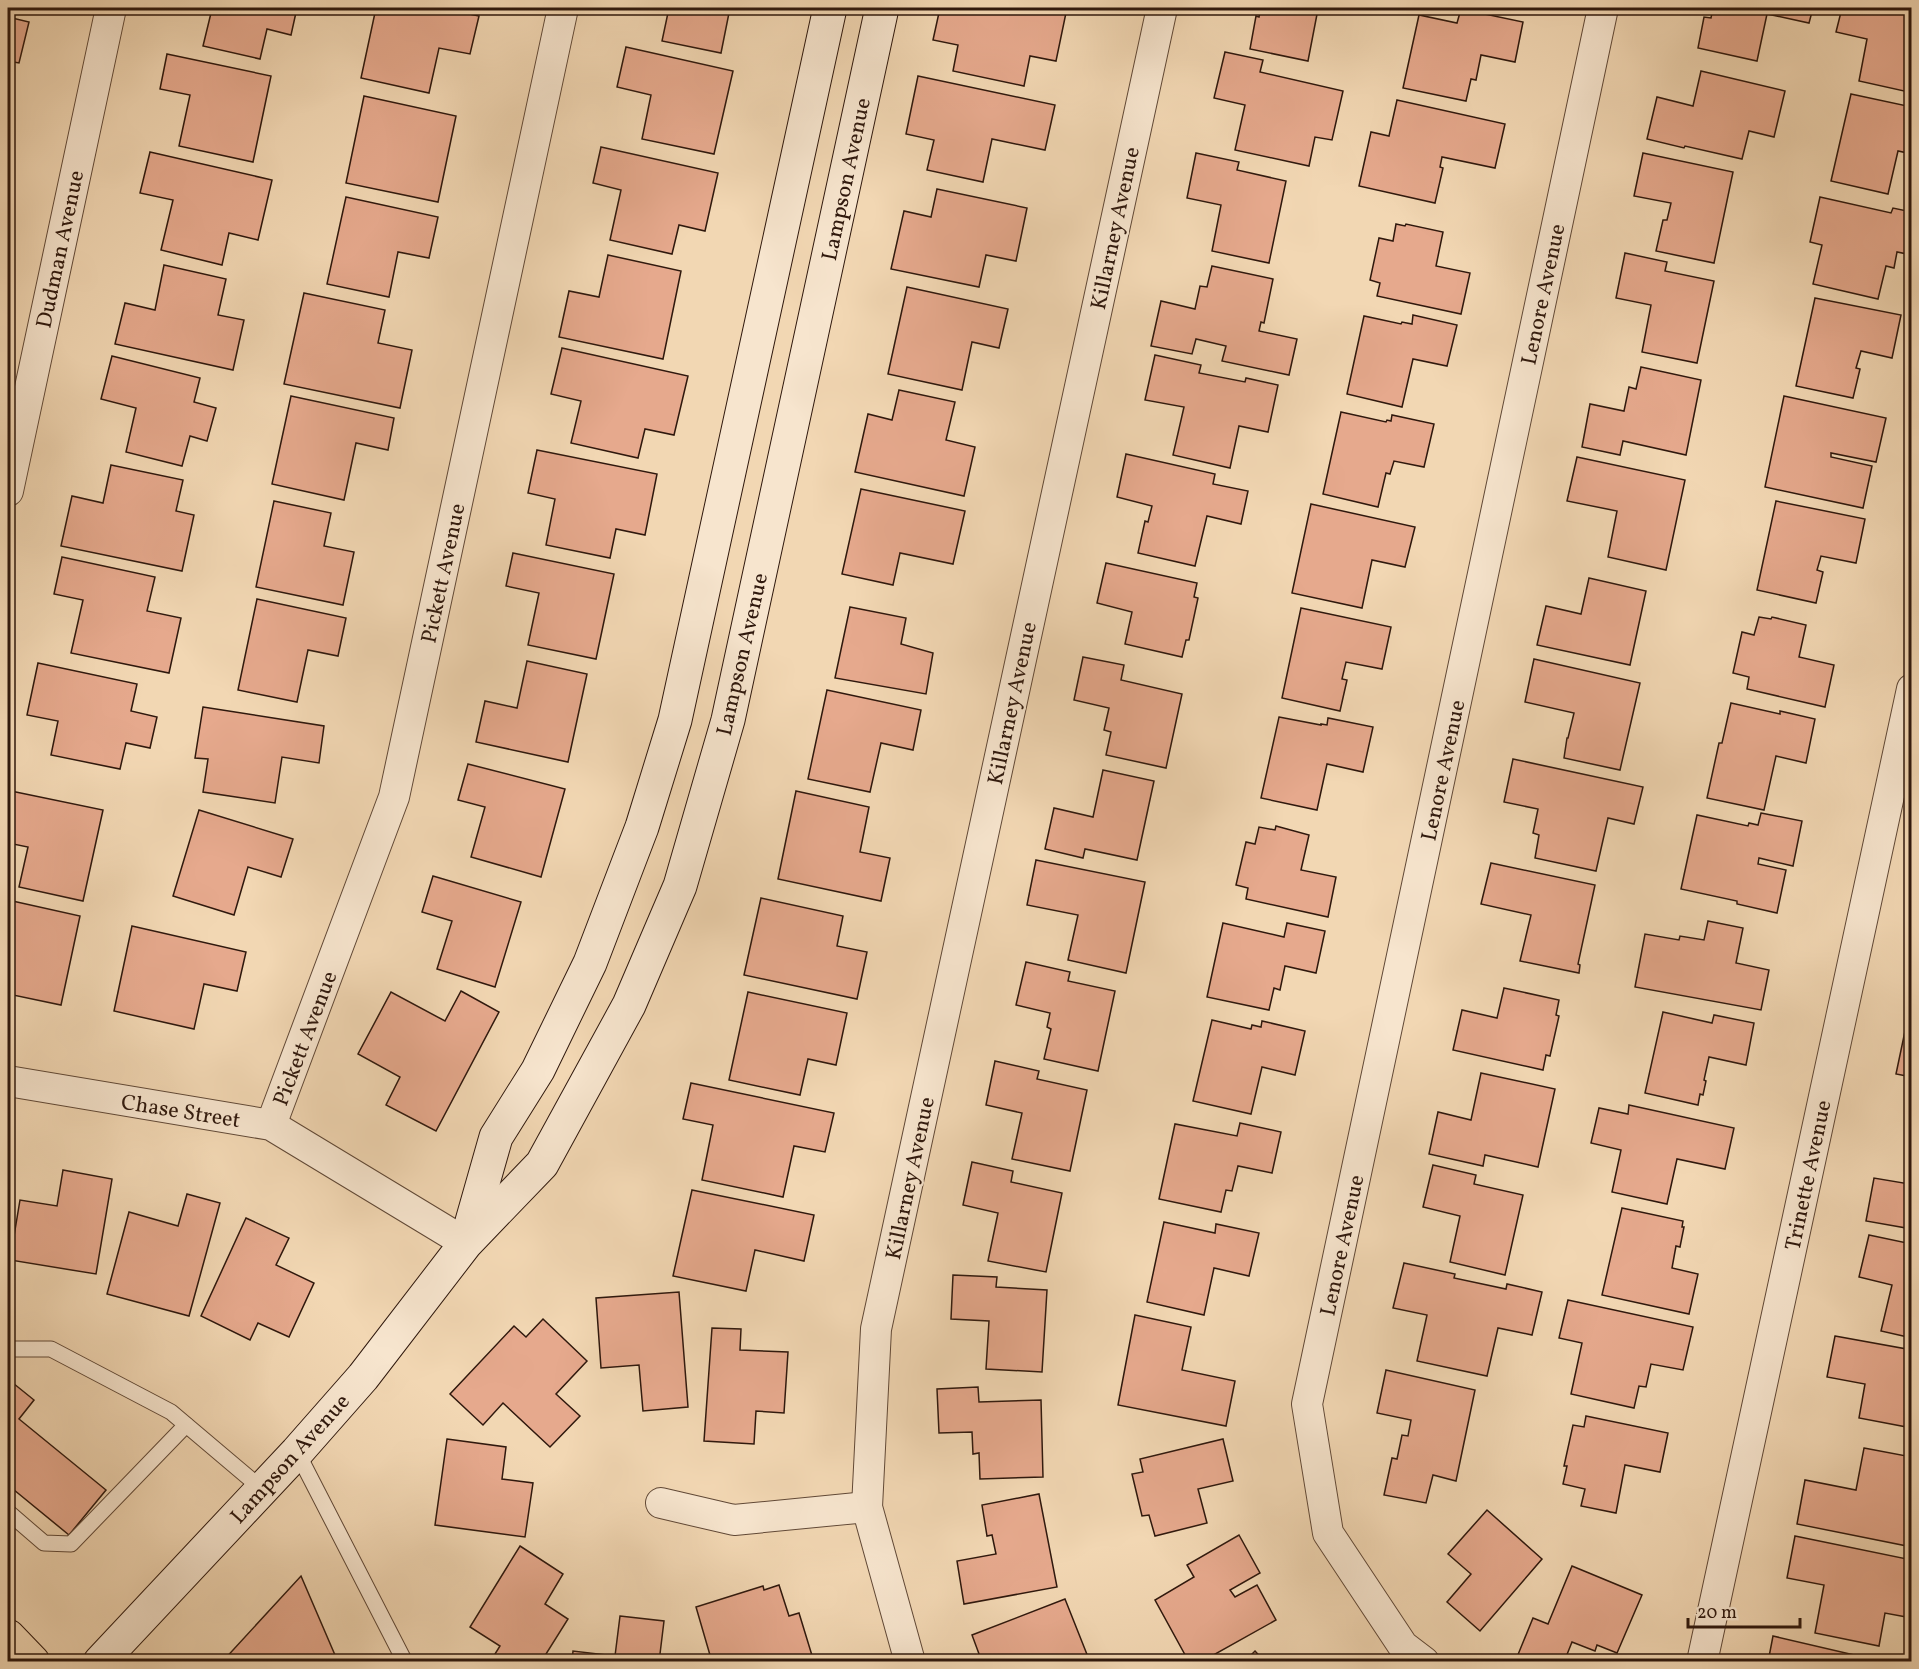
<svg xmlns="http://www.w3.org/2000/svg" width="1919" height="1669" viewBox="0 0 1919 1669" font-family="Vollkorn,serif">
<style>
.building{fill:#e6a98d;stroke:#2f180d;stroke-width:1.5}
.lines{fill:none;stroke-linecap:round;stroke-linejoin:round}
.lane-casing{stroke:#604836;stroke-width:17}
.street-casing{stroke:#604836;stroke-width:32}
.secondary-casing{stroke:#2f180d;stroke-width:35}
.primary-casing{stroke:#2f180d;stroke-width:35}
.lane{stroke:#f7e5ce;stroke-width:15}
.street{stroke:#f7e5ce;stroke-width:30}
.secondary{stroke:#f7e5ce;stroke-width:33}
.primary{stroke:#f2d7b3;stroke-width:33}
.labels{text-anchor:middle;stroke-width:4.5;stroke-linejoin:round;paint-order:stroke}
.street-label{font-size:22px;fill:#2f180d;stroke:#f7e5ce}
</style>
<rect width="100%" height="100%" fill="#f2d7b3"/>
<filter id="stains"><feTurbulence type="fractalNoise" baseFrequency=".00333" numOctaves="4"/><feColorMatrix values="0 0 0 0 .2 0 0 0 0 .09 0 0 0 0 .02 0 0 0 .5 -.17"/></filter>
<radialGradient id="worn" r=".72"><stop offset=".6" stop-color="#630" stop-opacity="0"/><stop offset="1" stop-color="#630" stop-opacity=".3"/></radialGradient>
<!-- building -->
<g class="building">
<path d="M184 8H297L291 35 267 29 260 59 203 46 211 13Z"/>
<path d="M376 8H441L479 16 470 54 439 48 429 93 361 78Z"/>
<path d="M669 8H730L721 53 662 41Z"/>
<path d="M940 8H1067L1056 61 1030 56 1024 86 953 71 958 45 933 40Z"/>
<path d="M1261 8H1343L1342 14 1318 9 1308 61 1250 49 1256 16 1259 17Z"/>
<path d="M1713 8H1813L1809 23 1767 14 1757 61 1698 48 1704 17 1711 18Z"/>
<path d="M1842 8H1899L1912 10V95H1909V92L1859 81 1867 39 1836 32Z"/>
<path d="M1461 9 1523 22 1515 62 1481 55 1476 80 1471 79 1466 101 1403 88 1419 15 1457 23Z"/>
<path d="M8 17 29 22 19 63 8 61Z"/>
<path d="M626 47 733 71 714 154 642 139 651 95 617 87Z"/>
<path d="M1225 52 1263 60 1260 72 1343 91 1332 140 1315 137 1309 166 1235 150 1245 105 1214 98Z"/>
<path d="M167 54 271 76 253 162 179 146 190 95 160 89Z"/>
<path d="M1701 71 1785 91 1774 137 1749 131 1742 159 1685 146 1684 148 1647 139 1657 97 1693 106Z"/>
<path d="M918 76 1055 105 1045 150 992 139 983 182 927 170 934 140 906 134Z"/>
<path d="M1851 94 1912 107V154L1898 151 1888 194 1831 181Z"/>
<path d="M364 96 456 116 438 202 346 183Z"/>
<path d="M1397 100 1505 124 1495 168 1442 157 1440 167 1443 168 1435 203 1359 186 1371 132 1389 136Z"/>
<path d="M601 147 718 173 705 231 679 225 672 254 610 240 621 190 593 183Z"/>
<path d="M150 152 272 180 258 240 229 233 222 265 161 250 173 200 140 193Z"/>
<path d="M1196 153 1239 162 1237 170 1286 181 1269 263 1212 251 1221 205 1187 198Z"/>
<path d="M1643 153 1733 172 1714 263 1656 251 1663 220H1667L1671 203 1634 196Z"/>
<path d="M937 189 1027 208 1016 261 986 255 979 287 891 269 904 211 931 217Z"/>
<path d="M346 197 438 217 429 258 398 252 389 297 327 284Z"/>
<path d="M1820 197 1891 213 1893 208 1912 212V255L1897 252 1894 268 1886 266 1878 299 1813 284 1822 245 1810 242Z"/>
<path d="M1396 224 1405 226 1406 224 1443 232 1436 266 1470 273 1461 314 1377 296 1380 283 1370 280 1379 238 1393 241Z"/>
<path d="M1625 253 1667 262 1665 271 1714 281 1697 363 1642 352 1651 305 1616 298Z"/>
<path d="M608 255 681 271 663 359 559 337 569 291 599 297Z"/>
<path d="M164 265 226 279 218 315 244 320 233 370 115 344 125 303 155 310Z"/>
<path d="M1212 266 1273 279 1264 323 1261 322 1259 331 1297 339 1289 375 1222 361 1226 346 1196 339 1192 354 1151 346 1161 301 1195 309 1200 286 1207 287Z"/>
<path d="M907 287 1008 309 999 348 972 342 962 390 888 374Z"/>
<path d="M304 293 385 310 378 343 412 350 400 408 284 384Z"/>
<path d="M1815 298 1901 315 1892 358 1861 351 1856 368 1860 369 1853 398 1796 386Z"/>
<path d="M1413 315 1457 325 1447 366 1413 359 1402 407 1347 394 1364 316 1401 324 1402 322 1412 324Z"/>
<path d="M562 348 688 376 674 435 645 429 638 458 571 443 581 401 551 394Z"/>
<path d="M1155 355 1201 365 1199 373 1245 382 1246 378 1278 385 1268 432 1239 426 1230 468 1173 455 1184 407 1145 400Z"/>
<path d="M112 356 200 378 194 402 216 408 207 441 190 436 182 466 126 452 136 408 101 399Z"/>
<path d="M1641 367 1701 380 1686 455 1623 441 1620 455 1582 447 1590 404 1624 411 1629 387 1636 389Z"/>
<path d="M899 390 955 402 946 440 975 447 964 496 855 472 868 414 892 420Z"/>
<path d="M291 396 394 418 388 450 356 443 344 500 272 484Z"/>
<path d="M1784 396 1886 418 1876 462 1831 453V457L1872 466 1863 508 1765 487Z"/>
<path d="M1341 412 1386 422 1387 420 1391 421 1392 415 1434 424 1424 467 1394 461 1390 474 1386 473 1378 507 1323 494Z"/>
<path d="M537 450 657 474 645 535 616 529 610 558 546 545 555 499 528 493Z"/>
<path d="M1126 454 1215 474 1213 484 1248 491 1241 524 1207 516 1195 566 1138 553 1145 521 1148 522 1152 506 1117 497Z"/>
<path d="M1577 457 1685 480 1666 570 1608 557 1617 511 1567 501Z"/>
<path d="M111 465 183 480 176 511 194 515 182 571 61 546 72 496 103 503Z"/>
<path d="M861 489 965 511 953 564 900 553 893 585 842 574Z"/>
<path d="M274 501 331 513 324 546 354 552 343 605 256 587Z"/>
<path d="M1776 501 1865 519 1856 563 1821 556 1817 570 1823 572 1816 603 1757 590Z"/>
<path d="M1311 504 1415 527 1405 567 1372 560 1362 608 1292 593Z"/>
<path d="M513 553 614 574 596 659 528 645 539 593 506 586Z"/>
<path d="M62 557 155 577 147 611 181 618 169 673 71 653 83 600 54 594Z"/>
<path d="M1106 563 1197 583 1194 597 1198 598 1189 640H1186L1182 657 1125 644 1132 612 1097 603Z"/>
<path d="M1589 578 1646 591 1630 665 1537 645 1546 606 1581 614Z"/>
<path d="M257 599 346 618 338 656 308 650 297 702 238 690Z"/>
<path d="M850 607 906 618 901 644 933 653 926 694 835 678Z"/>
<path d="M1301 608 1391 627 1382 669 1346 662 1342 679 1347 680 1340 711 1282 698Z"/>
<path d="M1759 617 1771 619 1772 617 1806 625 1799 657 1834 665 1825 707 1747 689 1749 677 1733 673 1742 632 1754 635Z"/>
<path d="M1083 657 1124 665 1121 680 1182 694 1166 768 1106 755 1111 732 1104 730 1109 708 1074 700Z"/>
<path d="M1534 659 1640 683 1620 770 1564 758 1567 738H1568L1574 713 1525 702Z"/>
<path d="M527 661 587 674 568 762 476 742 485 701 517 708Z"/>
<path d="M38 663 137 684 131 711 157 717 150 748 126 743 120 769 51 755 58 721 27 715Z"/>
<path d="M827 690 921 710 913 750 881 743 870 792 808 779Z"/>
<path d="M1731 703 1780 714V711L1815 719 1806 763 1776 756 1764 810 1707 798 1719 743H1722Z"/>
<path d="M203 707 324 726 319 763 282 757 275 803 203 792 208 759 195 758Z"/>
<path d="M1279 717 1321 725V724L1327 725 1328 718 1373 727 1363 772 1327 764 1317 810 1261 798Z"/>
<path d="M1513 759 1643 787 1634 824 1608 818 1596 871 1535 858 1539 835 1533 833 1538 809 1504 802Z"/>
<path d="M468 764 565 789 541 877 471 857 485 807 458 800Z"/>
<path d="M1103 770 1154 781 1137 860 1085 849 1083 858 1045 849 1054 808 1093 817Z"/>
<path d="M11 791 103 810 83 901 19 887 28 847 8 843V806Z"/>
<path d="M796 791 869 807 860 852 890 858 881 901 778 879Z"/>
<path d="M199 810 293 839 281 877 248 867 234 915 173 896Z"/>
<path d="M1761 813 1802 821 1793 866 1759 858 1758 864 1786 870 1777 913 1737 904V901L1681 889 1697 815 1748 826 1749 823 1758 825Z"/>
<path d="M1276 826 1309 835 1301 870 1336 877 1328 917 1246 899 1248 888 1236 885 1246 842 1255 844 1259 827 1275 830Z"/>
<path d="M1036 860 1145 882 1126 973 1068 960 1078 915 1027 905Z"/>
<path d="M1491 863 1595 885 1578 964 1580 965 1579 973 1520 961 1531 915 1481 904Z"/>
<path d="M433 876 521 902 495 987 437 969 452 921 422 912Z"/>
<path d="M761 898 843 916 837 946 867 952 857 999 744 975Z"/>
<path d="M8 900 80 916 61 1005 8 994Z"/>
<path d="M1708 921 1743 928 1736 963 1769 970 1761 1010 1635 987 1645 934 1679 940 1680 936 1704 940Z"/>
<path d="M1223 923 1284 937 1287 923 1325 931 1316 973 1285 966 1280 990 1274 988 1269 1010 1207 997Z"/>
<path d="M132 926 246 952 237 991 204 984 194 1029 114 1011Z"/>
<path d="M1026 962 1070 972 1068 981 1115 991 1098 1071 1044 1059 1051 1029 1047 1027 1050 1013 1016 1005Z"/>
<path d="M1504 988 1559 1000 1556 1015 1559 1016 1550 1056 1546 1055 1543 1070 1453 1050 1462 1010 1497 1018Z"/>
<path d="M461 991 499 1012 436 1131 386 1105 400 1077 358 1054 391 992 445 1021Z"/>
<path d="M748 992 847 1013 836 1065 808 1059 800 1095 729 1080Z"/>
<path d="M1663 1012 1712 1023 1714 1015 1754 1023 1746 1065 1709 1057 1704 1080 1706 1081 1703 1095 1700 1094 1698 1105 1645 1093Z"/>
<path d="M1212 1020 1251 1029 1252 1025 1261 1027 1262 1021 1305 1031 1295 1075 1262 1067 1251 1114 1193 1101Z"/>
<path d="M1905 1031 1912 1032V1077L1896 1074Z"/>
<path d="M995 1061 1039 1071 1037 1079 1087 1090 1070 1171 1012 1159 1022 1113 986 1105Z"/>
<path d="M1481 1073 1555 1089 1538 1167 1485 1155 1483 1166 1429 1154 1438 1112 1471 1120Z"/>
<path d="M691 1083 834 1113 825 1152 794 1146 783 1197 702 1180 713 1125 683 1119Z"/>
<path d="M1629 1105 1734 1128 1725 1169 1677 1159 1667 1204 1612 1192 1621 1150 1591 1143 1599 1108 1628 1114Z"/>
<path d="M1240 1123 1281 1132 1272 1173 1238 1166 1232 1191 1226 1190 1221 1212 1159 1199 1175 1124 1237 1136Z"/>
<path d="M972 1162 1013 1171 1011 1182 1062 1193 1046 1272 988 1261 998 1213 963 1205Z"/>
<path d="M1433 1165 1476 1175 1474 1184 1523 1195 1505 1275 1450 1262 1460 1216 1423 1207Z"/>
<path d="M63 1170 112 1179 96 1274 10 1260 20 1200 57 1206Z"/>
<path d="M1912 1170V1229L1866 1221 1874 1178 1909 1184Z"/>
<path d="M692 1190 814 1215 804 1261 755 1250 746 1291 673 1276Z"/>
<path d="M187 1194 220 1203 189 1316 107 1294 129 1212 178 1226Z"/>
<path d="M1622 1208 1683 1221 1682 1227H1684L1680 1247 1676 1246 1672 1268 1698 1274 1689 1314 1602 1295Z"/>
<path d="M246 1218 289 1238 276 1265 314 1283 289 1337 258 1323 250 1340 201 1316Z"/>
<path d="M1164 1222 1215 1233 1216 1224 1259 1233 1249 1276 1214 1268 1204 1315 1147 1302Z"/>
<path d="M1869 1235 1912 1244V1338L1881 1331 1892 1285 1859 1277Z"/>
<path d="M1404 1263 1455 1274 1454 1278 1506 1289 1507 1284 1542 1292 1532 1335 1498 1328 1487 1376 1417 1361 1427 1315 1393 1308Z"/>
<path d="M953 1275 997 1277 996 1287 1047 1290 1042 1372 986 1369 989 1321 951 1319Z"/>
<path d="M679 1292 688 1407 643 1411 639 1365 601 1368 596 1298Z"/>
<path d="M1568 1300 1693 1327 1683 1370 1651 1364 1646 1387 1639 1386 1634 1408 1571 1394 1582 1343 1559 1338Z"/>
<path d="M1135 1315 1191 1327 1182 1370 1235 1381 1226 1426 1118 1405Z"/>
<path d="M543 1319 587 1361 556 1394 580 1416 550 1447 503 1403 483 1425 450 1394 514 1326 526 1337Z"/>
<path d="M712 1328 741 1329 740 1350 788 1352 784 1413 756 1411 754 1444 704 1441Z"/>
<path d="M1835 1336 1912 1350V1428L1859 1418 1865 1384 1827 1377Z"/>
<path d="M1386 1370 1475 1390 1456 1481 1433 1475 1426 1503 1384 1495 1392 1458 1397 1459 1402 1435 1408 1436 1411 1420 1377 1413Z"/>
<path d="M8 1379 34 1400 19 1419 106 1490 69 1535 8 1485Z"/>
<path d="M978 1387 979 1402 1041 1400 1043 1477 980 1479 979 1453 973 1454 972 1432 939 1433 937 1389Z"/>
<path d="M1586 1416 1668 1433 1660 1472 1625 1465 1616 1513 1581 1506 1585 1489 1563 1484 1567 1466H1564L1573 1425 1584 1427Z"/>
<path d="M447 1439 506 1447 502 1479 533 1483 525 1537 435 1525Z"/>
<path d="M1223 1439 1233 1481 1198 1489 1207 1523 1155 1536 1149 1515 1142 1516 1132 1474 1143 1472 1140 1459Z"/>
<path d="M1864 1448 1912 1457V1547L1797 1524 1805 1480 1856 1490Z"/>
<path d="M1039 1494 1057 1587 964 1604 957 1561 996 1554 992 1535 987 1536 982 1505Z"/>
<path d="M1487 1510 1542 1559 1480 1631 1447 1602 1471 1574 1448 1554Z"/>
<path d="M1239 1535 1260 1573 1230 1590 1235 1597 1257 1585 1276 1620 1201 1662H1189L1155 1600 1194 1577 1187 1565Z"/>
<path d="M1795 1536 1912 1560V1618L1885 1613 1879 1646 1815 1633 1824 1585 1787 1578Z"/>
<path d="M520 1546 563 1574 545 1604 568 1619 541 1662H490L500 1646 470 1627Z"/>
<path d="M1572 1566 1642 1595 1617 1653 1597 1645 1595 1651 1572 1642 1564 1662H1529L1517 1657 1533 1618 1548 1624Z"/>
<path d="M301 1576 338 1662H222Z"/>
<path d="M779 1585 789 1616 799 1613 814 1662H712L696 1607 763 1586 764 1590Z"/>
<path d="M1065 1599 1090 1662H982L972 1635Z"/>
<path d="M620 1616 664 1621 659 1662H572L573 1651 615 1656Z"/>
<path d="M1773 1636 1880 1661 1768 1662Z"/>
<path d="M1255 1651 1265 1662H1244Z"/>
</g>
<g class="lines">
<!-- lane casing -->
<g class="lane-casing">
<g id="lane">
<path d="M8 1349H51L171 1412 262 1489"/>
<path d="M297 1452 405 1662"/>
<path d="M8 1512 44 1543 71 1544 186 1425"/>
</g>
</g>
<!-- street casing -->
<g class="street-casing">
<g id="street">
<path d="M8 491 111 8"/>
<path d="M8 1081 271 1125 466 1243"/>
<path d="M271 1125 394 797 563 8"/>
<path d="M661 1503 734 1520 867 1507"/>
<path d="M910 1662 867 1507 876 1329 1162 8"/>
<path d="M1424 1662 1403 1646 1328 1533 1307 1404 1603 8"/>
<path d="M1702 1662 1912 689"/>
</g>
</g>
<!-- secondary casing -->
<g class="secondary-casing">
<g id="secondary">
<path d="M467 1239 496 1137 538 1070 590 963 642 827 675 720 830 8"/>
<path d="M100 1662 297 1452 363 1377 466 1243 542 1164 629 1005 680 886 728 720 882 8"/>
</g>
</g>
<!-- primary casing -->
<g class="primary-casing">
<path id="primary" d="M8 1636 33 1662"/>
</g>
<!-- lane -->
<use href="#lane" class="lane"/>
<!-- street -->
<use href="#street" class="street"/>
<!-- secondary -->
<use href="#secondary" class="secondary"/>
<!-- primary -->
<use href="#primary" class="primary"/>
</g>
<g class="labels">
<!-- street labels -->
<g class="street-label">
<text transform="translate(845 179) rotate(-78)" y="8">Lampson Avenue</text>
<text transform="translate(1114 228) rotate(-78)" y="8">Killarney Avenue</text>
<text transform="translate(59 249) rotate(-78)" y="8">Dudman Avenue</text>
<text transform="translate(1542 294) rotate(-78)" y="8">Lenore Avenue</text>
<text transform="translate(442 573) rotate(-78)" y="8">Pickett Avenue</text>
<text transform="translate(741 654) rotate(-77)" y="8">Lampson Avenue</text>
<text transform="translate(1011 703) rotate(-78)" y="8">Killarney Avenue</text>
<text transform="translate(1442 770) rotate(-78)" y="8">Lenore Avenue</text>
<text transform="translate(304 1038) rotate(-69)" y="8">Pickett Avenue</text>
<text transform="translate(181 1110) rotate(9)" y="8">Chase Street</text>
<text transform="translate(1807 1175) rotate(-78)" y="8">Trinette Avenue</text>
<text transform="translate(909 1178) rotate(-78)" y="8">Killarney Avenue</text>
<text transform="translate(1341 1245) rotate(-78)" y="8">Lenore Avenue</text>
<text transform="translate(289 1458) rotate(-48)" y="8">Lampson Avenue</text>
</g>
</g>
<!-- margin -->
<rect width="1919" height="1669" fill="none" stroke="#f2d7b3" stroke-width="30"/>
<rect x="9" y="9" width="1901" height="1651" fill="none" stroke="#2f180d" stroke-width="3"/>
<rect x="15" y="15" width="1889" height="1639" fill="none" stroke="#2f180d" stroke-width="1.5"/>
<!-- scale -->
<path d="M1688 1618v9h112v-9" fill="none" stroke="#2f180d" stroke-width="3"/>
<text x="1697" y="1618" font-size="18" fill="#2f180d" stroke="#f7e5ce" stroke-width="4.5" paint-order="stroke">20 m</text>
<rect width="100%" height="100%" filter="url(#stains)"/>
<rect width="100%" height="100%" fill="url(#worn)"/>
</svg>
